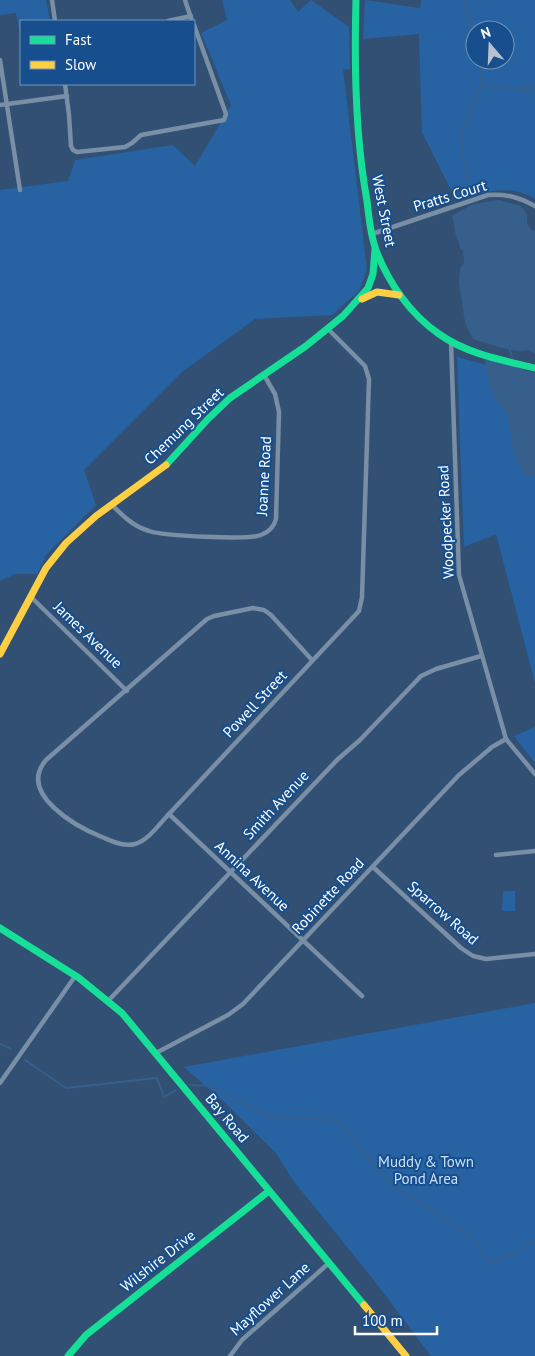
<svg xmlns="http://www.w3.org/2000/svg" width="535" height="1356" viewBox="0 0 535 1356" font-family="'PT Sans',sans-serif">
<style>
.green{fill:#2763a3;fill-rule:evenodd}
.water{fill:#365f8c}
.lines{fill:none;stroke-linecap:round;stroke-linejoin:round}
.stream{stroke:#365f8c;stroke-width:2}
.street{stroke:#788fa6;stroke-width:4.5}
.fast{stroke:#16e098;stroke-width:7}
.slow{stroke:#ffcf43;stroke-width:7}
.labels{text-anchor:middle;stroke-width:4;stroke-linejoin:round;paint-order:stroke}
.street-label{font-size:15px;fill:#fff;stroke:#164e8e}
.park-label{font-size:15px;fill:#c8e1fb;stroke:#164e8e}
</style>
<rect width="100%" height="100%" fill="#315073"/>
<!-- green -->
<g class="green">
<path d="M0 0H46L50 21H21V40L16 13 0 15Z"/>
<path d="M222 0H290L298 12 311 0 349 27 350 70 343 69 367 270 359 291 332 315 255 319 182 372 84 470 96 505 44 557 45 559 37 574H15L0 581V190L68 181 75 160 173 145 195 166 231 105 201 33 227 20Z"/>
<path d="M365 0 420 8 421 0H535V199C509 183 482 192 456 200L422 132 419 34 363 39ZM475 30H505V60H475Z"/>
<path d="M457 357 535 378V683L496 534 464 547Z"/>
<path d="M535 727V763L514 736Z"/>
<path d="M503 891H515V911H502Z"/>
<path d="M535 1003V1356H431L373 1279 292 1179 276 1153 223 1101 184 1067Z"/>
</g>
<!-- water -->
<g class="water">
<path d="M499 200 521 206 527 215V223L532 231 535 230V354L529 350C513 354 490 344 473 339L465 323 459 283 460 269 464 263 463 251 460 248C459 242 457 238 455 232 454 226 454 222 452 216L473 204Z"/>
<path d="M485 360C503 359 518 369 535 373V476L527 477C512 463 512 433 506 414 505 410 500 405 497 401 489 388 486 375 485 360Z"/>
</g>
<g class="lines">
<!-- stream -->
<g class="stream">
<path d="M464 0 475 40"/>
<path d="M481 87 519 89 535 84"/>
<path d="M520 89 535 92"/>
<path d="M470 195 460 137 481 87V60"/>
<path d="M510 350 512 357"/>
<path d="M0 1044 11 1049"/>
<path d="M25 1060 66 1088 157 1078 164 1097 176 1090"/>
<path d="M190 1085 209 1086 271 1117 336 1120 396 1188 470 1235 491 1264 516 1252 535 1241"/>
</g>
<!-- street -->
<g class="street">
<path d="M52 0 55 21"/>
<path d="M185 0 192 21"/>
<path d="M168 21 191 16"/>
<path d="M0 60 20 190"/>
<path d="M65 84 69 115 71 146 73 150 77 152 125 147 132 143 141 135 224 120 226 114 194 25"/>
<path d="M0 105 67 96"/>
<path d="M372 234 488 195C508 194 518 197 535 206"/>
<path d="M451 342 459 575 506 739 535 774"/>
<path d="M112 505C124 517 133 526 149 531 163 536 248 540 261 535 269 532 274 527 276 519L279 412 275 394 264 375"/>
<path d="M31 597 127 691"/>
<path d="M312 660 271 615 264 610 253 608 214 616 207 619 46 760C17 794 77 827 102 837 112 841 123 847 135 844 149 840 159 824 169 814L359 611 362 597 369 379 365 366 328 329"/>
<path d="M169 814 362 996"/>
<path d="M496 855 535 851"/>
<path d="M373 867 461 948 473 956 486 959 535 954"/>
<path d="M109 1000 337 760 360 740 421 676 436 669 481 656"/>
<path d="M156 1053 228 1015 243 1004 459 775 492 747 506 739"/>
<path d="M0 1083 76 975"/>
<path d="M230 1356 242 1340 329 1263"/>
</g>
<!-- fast -->
<g class="fast">
<path d="M356 0C354 67 355 135 367 201 369 217 370 234 376 250 388 282 410 314 439 334 467 354 502 360 535 368"/>
<path d="M166 465 208 419 230 398 306 346 343 316 368 288 373 274 375 249"/>
<path d="M0 928 79 978 122 1013 364 1305"/>
<path d="M68 1356 86 1335 269 1191"/>
</g>
<!-- slow -->
<g class="slow">
<path d="M362 299 377 292 399 295"/>
<path d="M0 654 46 568 66 543 96 516 166 465"/>
<path d="M364 1305 406 1356"/>
</g>
</g>
<g class="labels">
<!-- street labels -->
<g class="street-label">
<text transform="translate(450 196) rotate(-17)" y="5">Pratts Court</text>
<text transform="translate(384 211) rotate(79)" y="5">West Street</text>
<text transform="translate(184 426) rotate(-44)" y="5">Chemung Street</text>
<text transform="translate(264 476) rotate(-87)" y="5">Joanne Road</text>
<text transform="translate(446 522) rotate(-93)" y="5">Woodpecker Road</text>
<text transform="translate(88 635) rotate(44)" y="5">James Avenue</text>
<text transform="translate(255 704) rotate(-47)" y="5">Powell Street</text>
<text transform="translate(276 805) rotate(-47)" y="5">Smith Avenue</text>
<text transform="translate(252 876) rotate(43)" y="5">Annina Avenue</text>
<text transform="translate(328 896) rotate(-47)" y="5">Robinette Road</text>
<text transform="translate(443 913) rotate(41)" y="5">Sparrow Road</text>
<text transform="translate(227 1118) rotate(50)" y="5">Bay Road</text>
<text transform="translate(158 1261) rotate(-38)" y="5">Wilshire Drive</text>
<text transform="translate(270 1299) rotate(-42)" y="5">Mayflower Lane</text>
</g>
<!-- park labels -->
<g class="park-label">
<text x="426" y="1167">Muddy &amp; Town<tspan x="426" dy="17">Pond Area</tspan></text>
</g>
</g>
<!-- legend -->
<rect x="20" y="20" width="175" height="65" fill="#164e8e" stroke="#7395bb"/>
<rect x="30" y="36" width="25" height="8" fill="#16e098" stroke="#7395bb"/>
<text x="65" y="45" font-size="15" fill="#ffffff">Fast</text>
<rect x="30" y="61" width="25" height="8" fill="#ffcf43" stroke="#7395bb"/>
<text x="65" y="70" font-size="15" fill="#ffffff">Slow</text>
<!-- north arrow -->
<g transform="translate(490 45) rotate(341)"><circle r="24" fill="#164e8e" stroke="#7395bb"/>
<path d="M0-4L9 19L0 12L-9 19Z" fill="#b7c2ce"/>
<text y="-8" font-size="14" font-weight="bold" text-anchor="middle" fill="#ffffff">N</text>
</g>
<!-- scale -->
<path d="M355 1326v8h82v-8" fill="none" stroke="#ffffff" stroke-width="2.5"/>
<text x="362" y="1326" font-size="15" fill="#ffffff" stroke="#164e8e" stroke-width="4" paint-order="stroke">100 m</text>
</svg>
